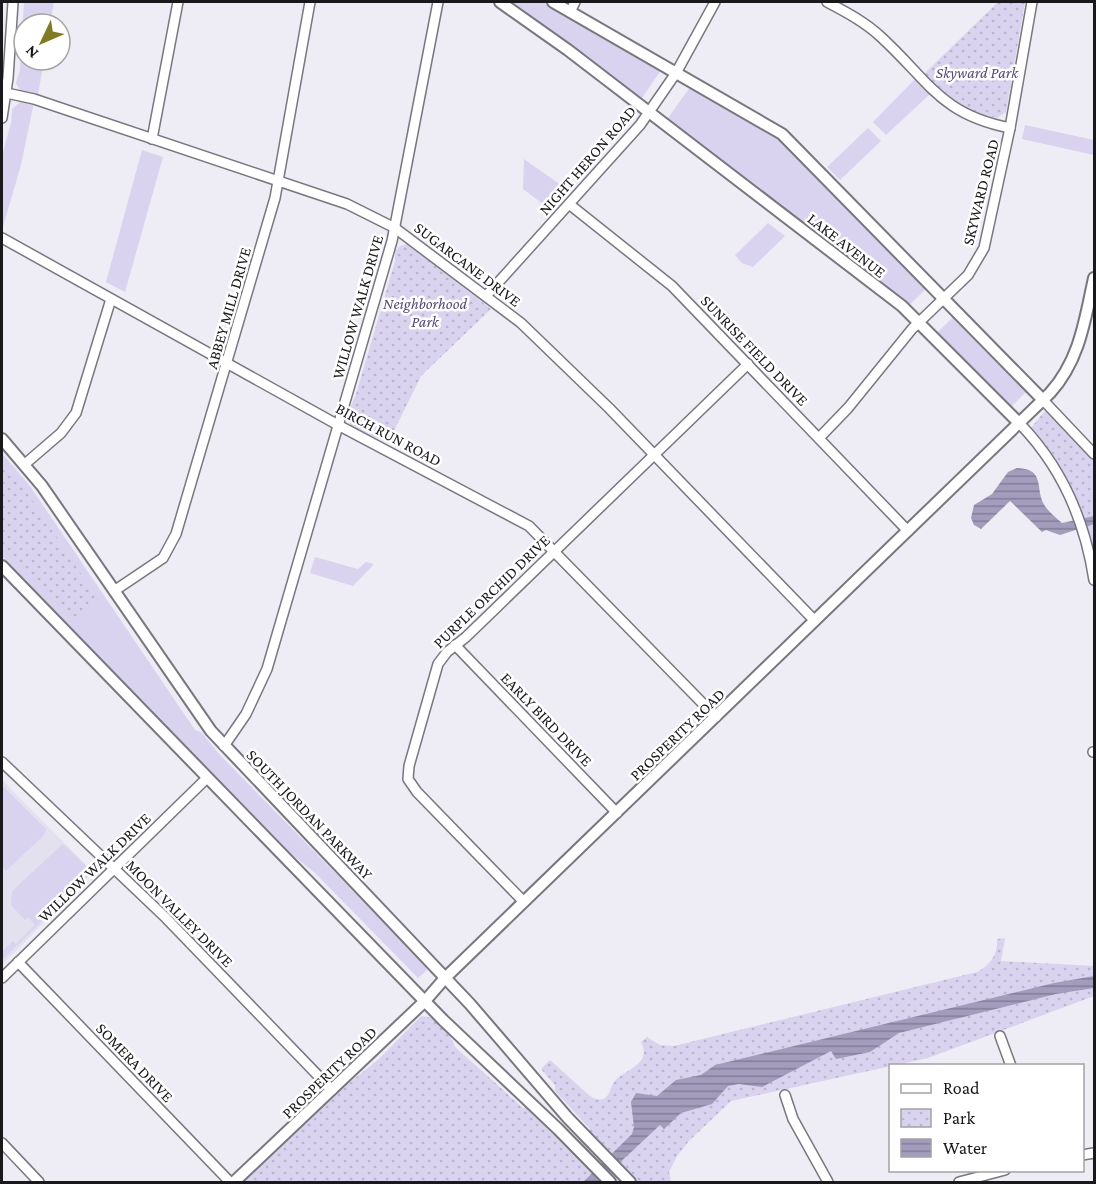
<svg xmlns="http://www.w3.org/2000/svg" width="1096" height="1184" viewBox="0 0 1096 1184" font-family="'Crimson Pro',serif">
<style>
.built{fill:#e3e0f0}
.green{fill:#d9d3ef}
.park{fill:url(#park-dots)}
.water{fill:url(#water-rules)}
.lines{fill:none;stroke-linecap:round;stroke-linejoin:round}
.minor-casing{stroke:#78777e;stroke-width:12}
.tertiary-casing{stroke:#78777e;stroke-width:14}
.minor{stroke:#fff;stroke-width:9}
.tertiary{stroke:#fff;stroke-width:10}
.labels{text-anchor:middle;stroke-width:5;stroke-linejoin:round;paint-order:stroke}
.park-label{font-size:16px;font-style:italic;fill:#554978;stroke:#fff}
.street-label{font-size:16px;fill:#19191c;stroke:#fff}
</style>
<defs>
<pattern id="park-dots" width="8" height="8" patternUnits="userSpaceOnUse" patternTransform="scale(1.5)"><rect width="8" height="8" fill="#d9d3ef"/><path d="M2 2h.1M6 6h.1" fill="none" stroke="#bab5cc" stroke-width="1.8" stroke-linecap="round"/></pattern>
<pattern id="water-rules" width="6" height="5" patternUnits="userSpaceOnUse" patternTransform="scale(1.5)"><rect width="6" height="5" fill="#a39cbc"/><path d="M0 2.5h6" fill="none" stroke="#847e98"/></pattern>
</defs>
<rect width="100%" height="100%" fill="#eeecf5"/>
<!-- built -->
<path class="built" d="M2 780 93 872 2 965Z"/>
<!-- green -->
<g class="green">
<path d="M24 2H54L50 24H24V60H44L38 95 20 90 16 83 20 70Z"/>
<path d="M505 2H543L661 70 640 101Z"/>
<path d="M915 79 930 94 886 135 873 122Z"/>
<path d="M690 87 785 144 927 288 908 306 666 121Z"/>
<path d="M20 102 33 103V107L21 165 2 230V156L11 123 12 109Z"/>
<path d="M1025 125 1094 140V155L1022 139Z"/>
<path d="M868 128 881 141 840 180 827 167Z"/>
<path d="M142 150 163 157 125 292 106 282Z"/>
<path d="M524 159 565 188 553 202 548 198 543 204 523 189Z"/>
<path d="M768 223 785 236 753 267 742 263 735 255Z"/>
<path d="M954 316 1027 391 1010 408 937 333Z"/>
<path d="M2 453 30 486 195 730 201 732 220 755 426 966 427 970 418 978 315 873 279 844 2 556Z"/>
<path d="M315 557 358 569 366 562 374 564 353 586 310 573Z"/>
<path d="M2 785 46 829 44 835 6 871 2 866Z"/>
<path d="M63 844 92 872 2 960V952L13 941 16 944 35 925 28 917 25 920 11 905 12 891Z"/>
</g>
<!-- park -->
<g class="park">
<path d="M998 2H1025L1006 112 997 118C966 111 945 96 924 74Z"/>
<path d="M408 244 491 309 421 376 388 443C356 426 337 435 356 394L395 261V251L400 246Z"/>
<path d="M1049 411 1094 460V558C1082 510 1066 464 1031 428L1044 412Z"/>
<path d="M2 463 21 484 96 596 74 618 2 545Z"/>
<path d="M1005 938 1001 961 1094 966V996L928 1058 731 1101 689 1141 677 1156 669 1172 671 1182H241L344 1087 379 1059 420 1017C435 1013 451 1035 455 1047L523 1108 530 1109 571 1147 590 1129 555 1091V1085L541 1069 550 1060 591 1097C596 1099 600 1101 605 1098 611 1094 610 1086 615 1081 625 1069 653 1064 641 1042L647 1037 660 1045 674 1046 977 972C991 965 998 954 997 939Z"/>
</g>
<!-- water -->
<g class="water">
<path d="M1017 468C1047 469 1034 490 1045 506 1049 512 1056 518 1062 523L1094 516V524L1060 535 1046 530 1042 532 1010 501 981 529 974 525 971 518 974 505 992 494 1008 472Z"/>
<path d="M1094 976V988L1056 994 899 1033 870 1052 836 1059 831 1051 762 1087 739 1084 728 1086 712 1104 681 1113 664 1129 660 1125 599 1182H583L632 1134 634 1127 631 1102 636 1093 657 1096 676 1080 701 1075 715 1065 1054 983Z"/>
</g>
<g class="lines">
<!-- minor casing -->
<g class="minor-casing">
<g id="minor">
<path d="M827 2C846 12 865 22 881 37 930 82 940 114 1010 128"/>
<path d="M570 12 575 2"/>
<path d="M2 92 34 99 347 204 395 228 521 323 609 408 815 621"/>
<path d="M2 118 8 78 13 2"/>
<path d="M152 139 178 2"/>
<path d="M569 204 672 286 908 531"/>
<path d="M2 238 338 425 529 526 716 717"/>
<path d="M486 296 640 125 676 73 715 2"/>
<path d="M1043 400 1094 454"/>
<path d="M1019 423C1061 466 1085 521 1094 580"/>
<path d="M819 438 848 408 912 329 968 275 984 248 1010 128 1032 2"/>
<path d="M25 464 61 433 76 413 111 299"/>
<path d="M114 591 163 558 176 534 275 198 310 2"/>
<path d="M455 645 617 813"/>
<path d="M224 746 246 714 267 669 392 241 438 2"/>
<path d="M1093 752H1094"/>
<path d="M2 762 166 918 332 1090"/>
<path d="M524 902 417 792 408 779 409 766 438 664 447 652 466 637 748 364"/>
<path d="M18 962 230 1182"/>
<path d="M2 978 207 778"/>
<path d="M1000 1036 1011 1066"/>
<path d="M785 1095 793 1119 828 1182"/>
<path d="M2 1143 39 1182"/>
<path d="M1082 1155 1094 1153"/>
<path d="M959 1182 1005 1170"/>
</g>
</g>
<!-- tertiary casing -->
<g class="tertiary-casing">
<g id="tertiary">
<path d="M500 2 568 50 902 306 1019 423"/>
<path d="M553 2 782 134 1043 400"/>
<path d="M2 439 42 486 211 731 470 1004 567 1117 630 1182"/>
<path d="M2 566 443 1020 558 1129 610 1182"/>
<path d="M234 1182 425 1001 445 978 1050 393C1080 360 1085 319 1094 278"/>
</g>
</g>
<!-- minor -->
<use href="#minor" class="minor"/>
<!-- tertiary -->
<use href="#tertiary" class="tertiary"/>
</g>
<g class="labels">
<!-- park labels -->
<g class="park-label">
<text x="977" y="78">Skyward Park</text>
<text x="425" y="309">Neighborhood<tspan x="425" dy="18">Park</tspan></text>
</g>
<!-- street labels -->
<g class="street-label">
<text transform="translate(587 160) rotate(-49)" y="6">NIGHT HERON ROAD</text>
<text transform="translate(980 192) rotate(-76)" y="6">SKYWARD ROAD</text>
<text transform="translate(847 245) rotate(38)" y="6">LAKE AVENUE</text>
<text transform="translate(468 264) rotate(37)" y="6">SUGARCANE DRIVE</text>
<text transform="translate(357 307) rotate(-74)" y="6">WILLOW WALK DRIVE</text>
<text transform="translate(228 308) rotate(-74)" y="6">ABBEY MILL DRIVE</text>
<text transform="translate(755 350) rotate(46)" y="6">SUNRISE FIELD DRIVE</text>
<text transform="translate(389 434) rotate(28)" y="6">BIRCH RUN ROAD</text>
<text transform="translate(491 591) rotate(-44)" y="6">PURPLE ORCHID DRIVE</text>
<text transform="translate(547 719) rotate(46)" y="6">EARLY BIRD DRIVE</text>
<text transform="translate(677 734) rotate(-44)" y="6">PROSPERITY ROAD</text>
<text transform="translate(310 814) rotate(46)" y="6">SOUTH JORDAN PARKWAY</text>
<text transform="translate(94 867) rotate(-44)" y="6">WILLOW WALK DRIVE</text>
<text transform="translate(180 913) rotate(45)" y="6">MOON VALLEY DRIVE</text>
<text transform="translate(135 1062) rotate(46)" y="6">SOMERA DRIVE</text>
<text transform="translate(329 1072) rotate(-44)" y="6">PROSPERITY ROAD</text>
</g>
</g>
<!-- border -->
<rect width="1096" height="1184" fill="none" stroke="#19191c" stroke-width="6"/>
<!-- legend -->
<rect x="889" y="1064" width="195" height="108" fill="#ffffff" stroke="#a3a3a4" stroke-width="1.5"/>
<rect x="901" y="1084" width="30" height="9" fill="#ffffff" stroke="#a3a3a4" stroke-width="1.5"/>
<text x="943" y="1094" font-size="18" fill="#19191c">Road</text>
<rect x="901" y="1109" width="30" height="18" fill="url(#park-dots)" stroke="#a3a3a4" stroke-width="1.5"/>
<text x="943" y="1124" font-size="18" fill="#19191c">Park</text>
<rect x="901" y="1139" width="30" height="18" fill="url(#water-rules)" stroke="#a3a3a4" stroke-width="1.5"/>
<text x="943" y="1154" font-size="18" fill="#19191c">Water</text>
<!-- north arrow -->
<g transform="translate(42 42) rotate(226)"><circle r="28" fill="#ffffff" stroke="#a3a3a4" stroke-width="1.5"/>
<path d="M0-4.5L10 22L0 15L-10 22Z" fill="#817c24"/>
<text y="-9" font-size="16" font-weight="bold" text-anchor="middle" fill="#19191c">N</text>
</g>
</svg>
